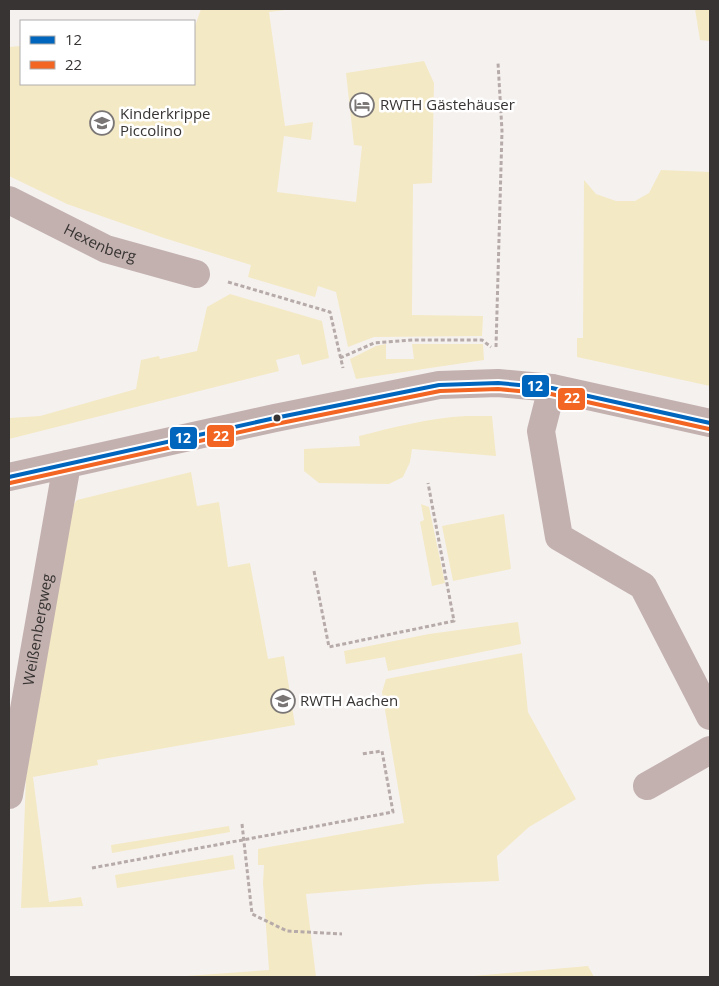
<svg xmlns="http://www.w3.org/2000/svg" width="719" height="986" viewBox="0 0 719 986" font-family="'Open Sans',sans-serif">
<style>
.green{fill:#f4e9c5}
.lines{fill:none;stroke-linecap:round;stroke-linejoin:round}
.path{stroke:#b7aba9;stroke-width:3;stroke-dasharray:4 2.5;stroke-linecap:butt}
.minor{stroke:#c3b1af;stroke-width:28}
.bus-1-casing{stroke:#fff;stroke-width:8}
.bus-2-casing{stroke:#fff;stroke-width:8}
.bus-1{stroke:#0065bd;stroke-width:4}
.bus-2{stroke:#f26522;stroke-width:4}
.bus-dot{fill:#373433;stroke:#fff;stroke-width:2}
.labels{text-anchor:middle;stroke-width:5;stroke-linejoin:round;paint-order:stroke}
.poi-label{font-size:15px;fill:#373433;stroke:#fff;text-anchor:start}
.street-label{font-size:15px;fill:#373433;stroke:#fff}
.line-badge{stroke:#fff;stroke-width:2}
.badge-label{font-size:14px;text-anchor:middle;font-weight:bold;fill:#fff}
</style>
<rect width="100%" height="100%" fill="#f5f1ef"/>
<!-- green -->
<g class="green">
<path d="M201 9H293L269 12 285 126 313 122 311 140 284 136 277 192 356 202 362 146 354 145 346 73 424 61 434 83 432 183 413 184 412 315 483 316 482 336 374 337 348 347 336 292 318 286 315 297 248 277 251 265 164 238 67 204 9 176V47L21 46V84H194V29Z"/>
<path d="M695 9H710V41L700 40Z"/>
<path d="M661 170 710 172V386L577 357V338H583L584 180 596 194 616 201H635L649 193Z"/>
<path d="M230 294 322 321 329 358 302 365 299 354 276 360 279 371 9 439V418L40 416 136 389 141 360 159 356 160 359 197 351 207 307Z"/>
<path d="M386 344V359H414L412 344H483L484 360 356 379 350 359 376 346Z"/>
<path d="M466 416H492L496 456 412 449 410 462 403 477 389 484 319 483 304 471V449L360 446 359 436C395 427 429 418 466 416Z"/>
<path d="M191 472 197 506 219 502 228 567 250 563 268 659 284 656 295 725 97 760 98 765 33 777 49 902 81 897 83 906 21 908 26 777 72 507 77 500Z"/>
<path d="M421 504 429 507 445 583 432 586 420 522 424 520Z"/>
<path d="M504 514 511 569 453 581 442 526Z"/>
<path d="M518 622 521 644 388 671 385 657 346 664 344 651 429 634Z"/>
<path d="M522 653 528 712 576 799 529 827 497 856 499 881 427 884 306 894 316 977H172L269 970 263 883 264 865H258V849L404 823 382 692 386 679Z"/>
<path d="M229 826 230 832 112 853 111 845Z"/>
<path d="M233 855 235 869 117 888 115 875Z"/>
<path d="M588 966 594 977H462Z"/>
</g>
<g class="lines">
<!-- path -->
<g class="path">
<path d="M228 282 330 312 343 368"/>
<path d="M496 347 502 131 498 63"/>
<path d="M340 358 374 343 413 340H482L491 347"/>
<path d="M314 571 329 647 454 621 428 483"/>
<path d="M242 824 252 914 287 931 342 934"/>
<path d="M92 868 393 812 382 751 361 754"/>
</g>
<!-- minor -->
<g class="minor">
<path id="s1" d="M9 200 106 249 196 274"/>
<path d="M552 388 541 431 559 537 643 586 710 716"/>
<path d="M9 477 275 418 439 385 498 383 552 388 710 423"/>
<path d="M647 786 710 750"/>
<path id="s2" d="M9 795 67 464"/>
</g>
<!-- bus-1 casing -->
<g class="bus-1-casing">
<path id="bus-1" d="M9 477 275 418 439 385 498 383 552 388 710 423"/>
</g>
<!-- bus-2 casing -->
<g class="bus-2-casing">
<path id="bus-2" d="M10 483 276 424 440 391 498 389 551 394 709 429"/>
</g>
<!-- bus-1 -->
<use href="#bus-1" class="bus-1"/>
<!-- bus-2 -->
<use href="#bus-2" class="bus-2"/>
</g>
<!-- icons -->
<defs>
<g id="hotel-ring" transform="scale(1.25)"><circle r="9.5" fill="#fff" stroke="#7a7675" stroke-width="1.5"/><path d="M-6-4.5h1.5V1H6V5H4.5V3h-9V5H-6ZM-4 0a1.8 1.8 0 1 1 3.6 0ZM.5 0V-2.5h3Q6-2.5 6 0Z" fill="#7a7675"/></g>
<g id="school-ring" transform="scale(1.25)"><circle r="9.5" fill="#fff" stroke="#7a7675" stroke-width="1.5"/><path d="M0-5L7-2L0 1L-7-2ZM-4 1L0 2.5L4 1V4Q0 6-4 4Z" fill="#7a7675"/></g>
<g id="university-ring" transform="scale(1.25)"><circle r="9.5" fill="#fff" stroke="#7a7675" stroke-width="1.5"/><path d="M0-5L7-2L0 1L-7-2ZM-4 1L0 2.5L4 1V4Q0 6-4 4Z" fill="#7a7675"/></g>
</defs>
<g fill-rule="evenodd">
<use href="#hotel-ring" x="362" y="105"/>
<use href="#school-ring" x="102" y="123"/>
<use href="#university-ring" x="283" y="701"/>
</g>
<!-- markers -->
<circle class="bus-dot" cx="277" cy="418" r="4.5"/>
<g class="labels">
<!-- poi labels -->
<g class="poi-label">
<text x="380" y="110">RWTH Gästehäuser</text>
<text x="120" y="119">Kinderkrippe<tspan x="120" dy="17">Piccolino</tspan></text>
<text x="300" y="706">RWTH Aachen</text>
</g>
<!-- street labels -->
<g class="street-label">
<text dy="5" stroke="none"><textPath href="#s1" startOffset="101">Hexenberg</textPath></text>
<text dy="5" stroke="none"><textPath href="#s2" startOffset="168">Weißenbergweg</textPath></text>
</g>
</g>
<g class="line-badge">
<rect x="521" y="374" width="29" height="24" rx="5" fill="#0065bd"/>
<rect x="557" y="387" width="29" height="24" rx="5" fill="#f26522"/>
<rect x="206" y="424" width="29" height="24" rx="5" fill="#f26522"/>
<rect x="169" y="426" width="29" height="24" rx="5" fill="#0065bd"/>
</g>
<g class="badge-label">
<text x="535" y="391">12</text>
<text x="572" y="403">22</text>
<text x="221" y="441">22</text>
<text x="183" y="443">12</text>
</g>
<!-- border -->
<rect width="719" height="986" fill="none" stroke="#373433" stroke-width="20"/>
<!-- legend -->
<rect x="20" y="20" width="175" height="65" fill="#ffffff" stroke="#afaead"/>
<rect x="30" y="36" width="25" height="8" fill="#0065bd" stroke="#afaead"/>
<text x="65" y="45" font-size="15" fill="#373433">12</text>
<rect x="30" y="61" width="25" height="8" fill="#f26522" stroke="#afaead"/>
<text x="65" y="70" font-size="15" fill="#373433">22</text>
</svg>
